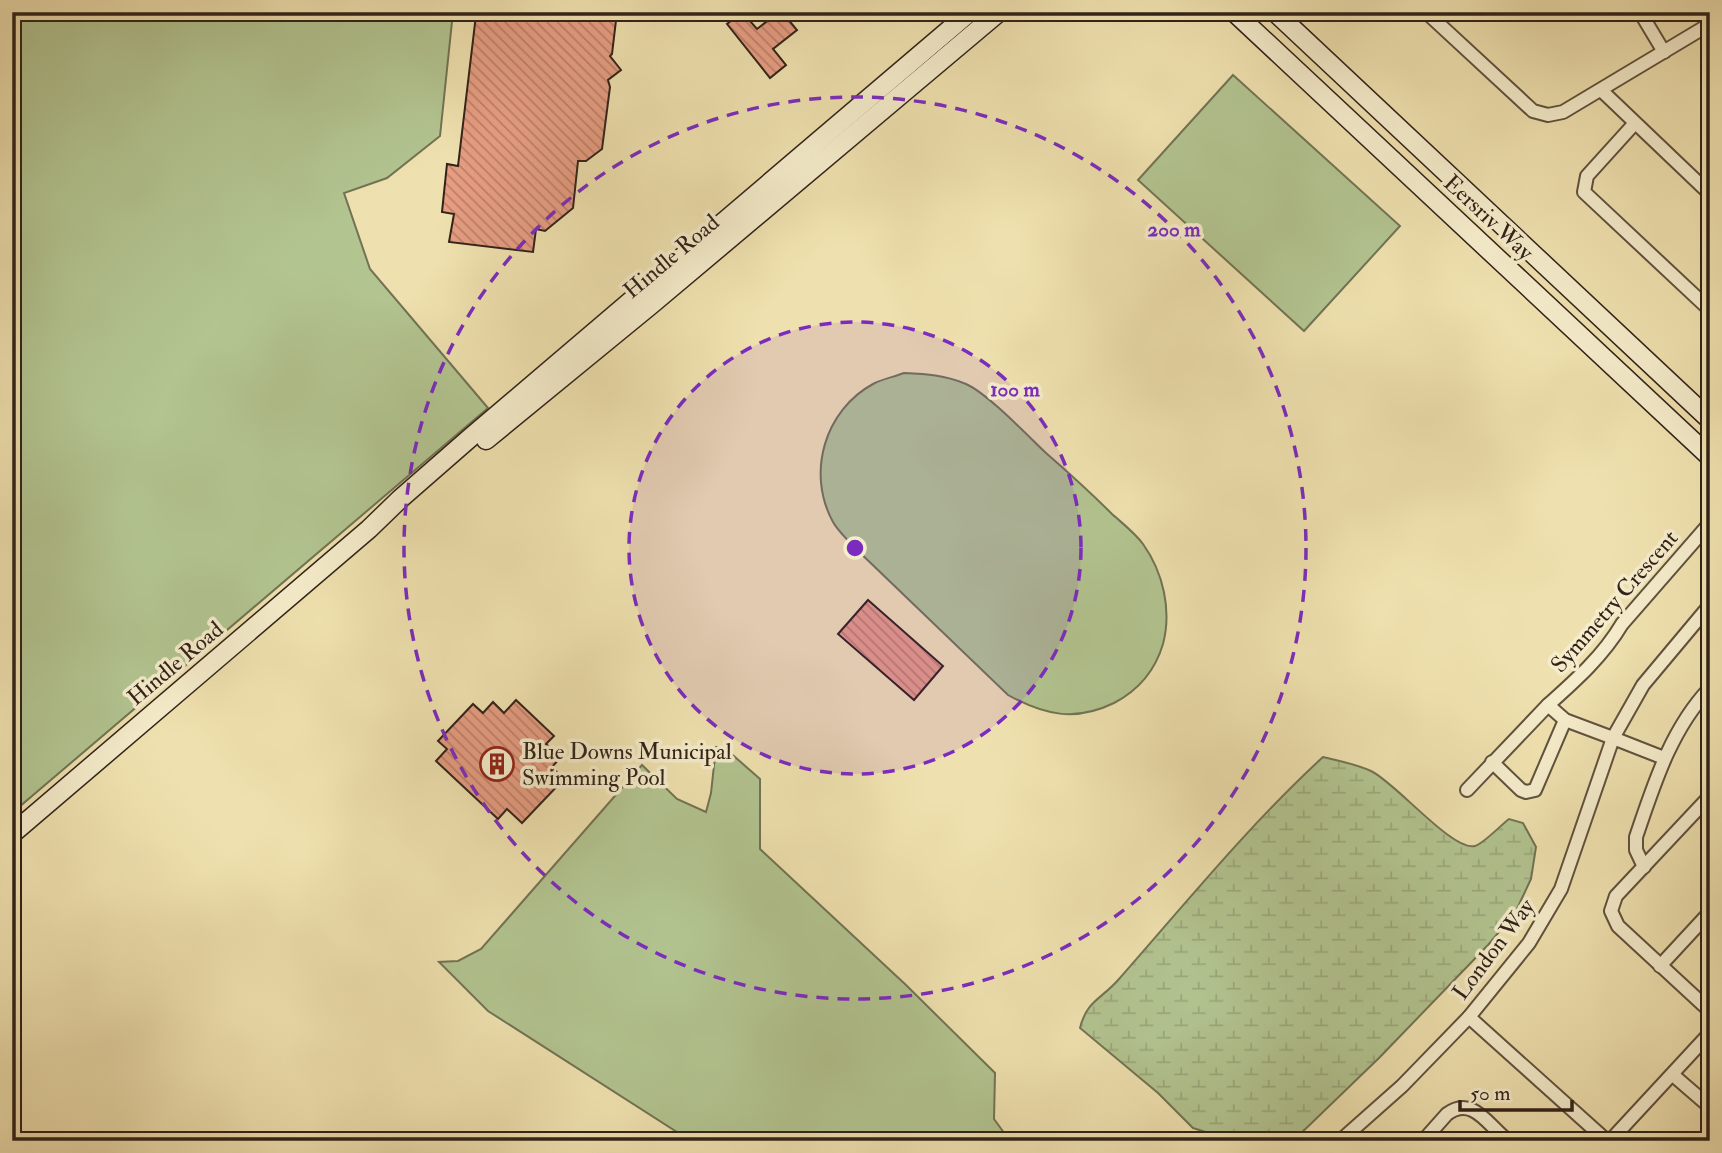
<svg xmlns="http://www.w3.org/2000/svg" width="1722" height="1153" viewBox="0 0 1722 1153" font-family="'IM FELL Double Pica',serif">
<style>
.green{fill:#b2c490;stroke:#727354;stroke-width:2}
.wetland{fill:url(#wetland-marsh);stroke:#727354;stroke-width:2}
.building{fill:url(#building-back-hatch);stroke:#312219;stroke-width:2}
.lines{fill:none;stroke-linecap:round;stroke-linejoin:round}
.minor-casing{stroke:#60523e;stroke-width:16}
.secondary-casing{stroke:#312219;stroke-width:21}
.minor{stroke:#f5eccb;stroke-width:12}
.secondary{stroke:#f5eccb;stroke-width:18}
.ring{fill:none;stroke:#7b2cbf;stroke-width:3.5;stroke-dasharray:12 9}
.labels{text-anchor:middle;stroke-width:7;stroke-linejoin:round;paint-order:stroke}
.street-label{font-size:23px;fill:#312219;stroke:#f5eccb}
.poi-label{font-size:23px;fill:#312219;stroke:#f5eccb;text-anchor:start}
.centre{fill:#7b2cbf;stroke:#f5eccb;stroke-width:3.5}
.ring-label{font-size:21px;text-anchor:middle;font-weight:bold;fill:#7b2cbf;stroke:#f5eccb;stroke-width:7;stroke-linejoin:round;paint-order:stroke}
</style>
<defs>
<pattern id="wetland-marsh" width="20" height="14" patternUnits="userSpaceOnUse" patternTransform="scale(1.75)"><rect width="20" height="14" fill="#b2c490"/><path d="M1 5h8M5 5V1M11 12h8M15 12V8" fill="none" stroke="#9aa87c"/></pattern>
<pattern id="building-back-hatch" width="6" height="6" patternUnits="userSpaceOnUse" patternTransform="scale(1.75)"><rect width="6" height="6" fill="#e79d82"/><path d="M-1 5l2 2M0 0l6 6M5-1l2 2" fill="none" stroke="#bc806a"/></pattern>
</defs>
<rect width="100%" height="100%" fill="#efe1af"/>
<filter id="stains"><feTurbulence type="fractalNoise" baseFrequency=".00286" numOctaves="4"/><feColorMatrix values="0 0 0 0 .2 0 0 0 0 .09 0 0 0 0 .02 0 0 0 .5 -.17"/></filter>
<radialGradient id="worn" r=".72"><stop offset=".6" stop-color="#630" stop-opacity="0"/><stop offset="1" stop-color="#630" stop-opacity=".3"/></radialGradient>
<!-- green -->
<g class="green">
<path d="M12 12H453L440 136 387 178 344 193 370 269 488 408 12 813Z"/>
<path d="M1233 75 1400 226 1304 331 1138 180Z"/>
<path d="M904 373C926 374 945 375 966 384 987 393 1028 436 1046 453 1069 473 1091 493 1112 514 1122 523 1135 533 1143 544 1163 572 1172 610 1163 644 1155 671 1139 690 1114 703 1075 722 1044 715 1008 695L854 547C847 539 838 531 833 522 806 473 825 410 873 384 882 379 894 377 904 373Z"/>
<path d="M716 747 727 750 760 779V849L906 985 995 1073 994 1119 1010 1141H691L488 1011 439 962 458 961 481 949 642 765 677 799 706 812 711 793Z"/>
</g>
<!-- wetland -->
<path class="wetland" d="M1323 757C1339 761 1356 764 1371 771 1395 782 1453 852 1475 846 1483 844 1501 825 1509 819L1523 823 1536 847 1531 879 1515 913 1488 945 1380 1057 1293 1141H1240L1236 1136 1215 1135 1193 1128 1158 1093 1080 1028C1087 1000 1102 999 1119 979 1185 904 1249 825 1323 757Z"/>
<!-- building -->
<g class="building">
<path d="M479 12H617L612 54 610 56 621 70 608 80 610 87 602 149 586 161H578L573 208 545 231 536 229 533 252 449 242 454 214 442 212 447 164 458 166 476 15Z"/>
<path d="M742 12 757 29 779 12H782L797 30 773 49 786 65 770 78 727 24Z"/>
<path d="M868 600 943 666 914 700 838 634Z"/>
<path d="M516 700 554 736 546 744 561 757 552 767 564 779 522 823 507 809 498 819 436 761 447 749 438 741 473 704 483 713 493 702 504 713Z"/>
</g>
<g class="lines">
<!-- minor casing -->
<g class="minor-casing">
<g id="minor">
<path d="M1426 12 1533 111 1548 115 1563 112 1710 24"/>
<path d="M1640 12 1664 52"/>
<path d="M1601 90 1710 194"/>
<path d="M1635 123 1587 176 1584 192 1710 310"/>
<path d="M1548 705C1576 680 1603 656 1622 624L1710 523"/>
<path d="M1492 762 1521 790 1526 792 1535 790 1565 720"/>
<path d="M1467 790 1548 705 1565 720 1613 738 1643 685 1710 605"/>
<path d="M1710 796 1616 896 1611 911 1618 926 1710 1011"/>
<path d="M1644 867 1636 850V837C1654 784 1671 729 1710 688"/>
<path d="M1660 966 1710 912"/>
<path d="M1469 1017 1607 1141"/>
<path d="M1673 1075 1710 1107"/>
<path d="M1340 1141 1402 1086 1469 1017 1529 943 1561 889 1613 738 1664 758"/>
<path d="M1423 1141 1447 1114C1474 1094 1490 1129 1509 1141"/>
<path d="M1610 1141 1710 1033"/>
</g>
</g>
<!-- secondary casing -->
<g class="secondary-casing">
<g id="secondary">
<path d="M1234 12 1710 457"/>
<path d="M1275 12 1710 420"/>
<path d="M486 440 652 304 999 12"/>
<path d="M12 834 369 529 400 499 471 437 970 12"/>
</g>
</g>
<!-- minor -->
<use href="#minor" class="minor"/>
<!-- secondary -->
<use href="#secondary" class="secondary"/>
</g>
<!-- distance rings -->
<circle cx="855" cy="548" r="226" fill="#7b2cbf" fill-opacity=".12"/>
<g class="ring">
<circle cx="855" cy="548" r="226"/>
<circle cx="855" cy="548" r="451"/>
</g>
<!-- icons -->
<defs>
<g id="building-ring" transform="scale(1.75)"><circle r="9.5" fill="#f5eccb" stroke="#8f2418" stroke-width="1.5"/><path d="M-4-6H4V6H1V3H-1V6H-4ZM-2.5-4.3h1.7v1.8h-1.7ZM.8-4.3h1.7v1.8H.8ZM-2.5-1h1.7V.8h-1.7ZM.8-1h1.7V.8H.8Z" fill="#8f2418"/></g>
</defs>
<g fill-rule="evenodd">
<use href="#building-ring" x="497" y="764"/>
</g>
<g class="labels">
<!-- street labels -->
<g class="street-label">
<text transform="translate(1489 217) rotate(43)" y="8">Eersriv Way</text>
<text transform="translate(671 256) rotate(-40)" y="8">Hindle Road</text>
<text transform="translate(1614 601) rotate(-49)" y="8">Symmetry Crescent</text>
<text transform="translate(175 663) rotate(-40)" y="8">Hindle Road</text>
<text transform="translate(1493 949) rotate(-53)" y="8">London Way</text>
</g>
<!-- poi labels -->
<g class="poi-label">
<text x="522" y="759">Blue Downs Municipal<tspan x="522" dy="26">Swimming Pool</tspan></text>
</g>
</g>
<circle cx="855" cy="548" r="10" class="centre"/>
<g class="ring-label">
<text x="1174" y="236">200 m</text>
<text x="1015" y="396">100 m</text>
</g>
<!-- margin -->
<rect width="1722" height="1153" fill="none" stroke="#efe1af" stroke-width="42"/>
<rect x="14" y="14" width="1694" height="1125" fill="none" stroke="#312219" stroke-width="3.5"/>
<rect x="21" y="21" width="1680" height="1111" fill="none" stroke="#312219" stroke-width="2"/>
<!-- scale -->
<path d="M1460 1100v10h112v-10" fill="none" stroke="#312219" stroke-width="3.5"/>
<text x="1470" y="1100" font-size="21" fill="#312219" stroke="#f5eccb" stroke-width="5" paint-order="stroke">50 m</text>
<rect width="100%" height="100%" filter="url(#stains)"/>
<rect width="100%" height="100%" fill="url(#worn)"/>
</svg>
